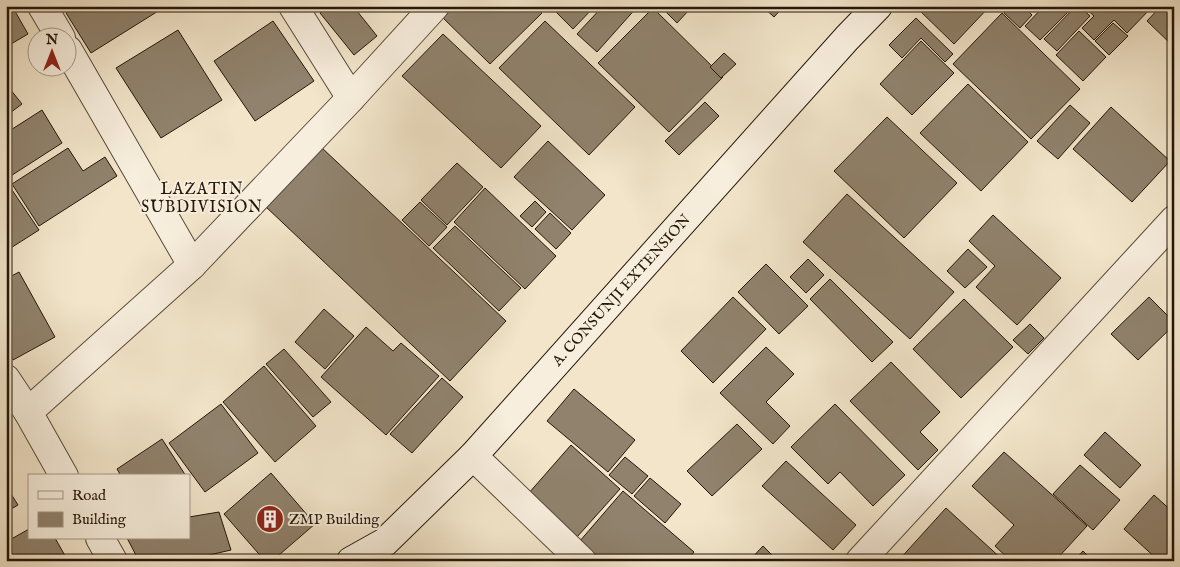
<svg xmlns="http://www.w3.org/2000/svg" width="1180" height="567" viewBox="0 0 1180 567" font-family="'IM FELL English',serif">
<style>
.building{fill:#90826d;stroke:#251709}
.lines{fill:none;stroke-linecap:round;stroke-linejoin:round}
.street-casing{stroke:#584a39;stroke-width:30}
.secondary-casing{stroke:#251709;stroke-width:30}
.street{stroke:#f7eedd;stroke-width:28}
.secondary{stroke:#f7eedd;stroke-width:28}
.labels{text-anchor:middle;stroke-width:4;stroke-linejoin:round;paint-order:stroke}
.street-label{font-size:15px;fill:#251709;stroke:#f7eedd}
.poi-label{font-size:15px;fill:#251709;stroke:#f7eedd;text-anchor:start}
.neighbourhood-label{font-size:16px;letter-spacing:1px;fill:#251709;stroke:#f7eedd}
</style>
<rect width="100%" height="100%" fill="#f2e5ca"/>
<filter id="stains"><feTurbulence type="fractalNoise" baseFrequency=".004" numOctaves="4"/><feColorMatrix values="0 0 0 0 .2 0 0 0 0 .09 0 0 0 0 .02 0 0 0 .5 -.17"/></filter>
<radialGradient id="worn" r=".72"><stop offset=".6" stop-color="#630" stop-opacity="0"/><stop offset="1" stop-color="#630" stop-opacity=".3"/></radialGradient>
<!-- building -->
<g class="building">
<path d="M6 6H12L28 34 6 47Z"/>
<path d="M77 6H162L163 8 91 53 66 13Z"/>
<path d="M328 6H353L377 36 354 55 320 13Z"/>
<path d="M449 6H535L542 13 490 64 440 15Z"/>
<path d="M550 6H595L573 29Z"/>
<path d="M603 6H638L597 52 577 34Z"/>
<path d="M660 6H687L690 9 677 23Z"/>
<path d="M762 6H784L774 17Z"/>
<path d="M915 6H990L954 44Z"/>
<path d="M1010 6H1024L1032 15 1020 28 1004 13Z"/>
<path d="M1044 6H1074L1040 40 1025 26Z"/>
<path d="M1076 6H1079L1090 16 1057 51 1044 39Z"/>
<path d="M1083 6H1153L1127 33 1114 20 1094 40 1082 28 1094 16Z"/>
<path d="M1161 6H1174V47L1147 21Z"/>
<path d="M653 8 723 77 669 132 598 63Z"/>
<path d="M1002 13 1080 89 1031 139 953 64Z"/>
<path d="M916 18 953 54 945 62 921 38 902 58 889 45Z"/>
<path d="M273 21 314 81 255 121 214 61Z"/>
<path d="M545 21 635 107 589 155 499 68Z"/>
<path d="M1113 23 1128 36 1109 55 1095 41Z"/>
<path d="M178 30 222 100 161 138 116 68Z"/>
<path d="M1079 31 1106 57 1083 81 1056 55Z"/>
<path d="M443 34 541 126 501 168 402 76Z"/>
<path d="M921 41 954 73 912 115 880 84Z"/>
<path d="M724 53 736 64 721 78 710 67Z"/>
<path d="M6 84 22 104 6 116Z"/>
<path d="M968 84 1028 142 981 191 920 133Z"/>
<path d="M705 102 719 116 679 155 665 141Z"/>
<path d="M1070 105 1090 123 1058 159 1037 141Z"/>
<path d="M1111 107 1170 161 1132 202 1073 149Z"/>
<path d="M42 110 62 143 6 179V133Z"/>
<path d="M887 117 957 183 904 238 834 171Z"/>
<path d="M548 141 605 195 572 230 514 177Z"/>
<path d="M321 147 506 321 450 381 265 206Z"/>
<path d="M68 148 83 171 105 157 117 176 39 226 12 184Z"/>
<path d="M457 163 483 187 447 225 421 200Z"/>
<path d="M6 181 39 230 6 251Z"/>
<path d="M485 188 556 256 525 289 454 222Z"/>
<path d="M847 194 954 292 910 339 803 242Z"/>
<path d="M535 201 546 212 532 227 520 216Z"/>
<path d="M420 202 447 227 429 246 402 220Z"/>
<path d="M550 213 571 233 556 249 535 229Z"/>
<path d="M993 215 1061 278 1017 325 976 287 995 266 969 241Z"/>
<path d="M455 226 521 288 499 311 433 248Z"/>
<path d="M968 249 987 267 965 288 947 271Z"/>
<path d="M808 259 824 275 806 293 790 277Z"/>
<path d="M766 264 808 306 779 334 738 292Z"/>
<path d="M19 272 55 337 13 360 6 347V279Z"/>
<path d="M830 279 893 342 872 362 810 299Z"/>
<path d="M733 297 766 329 713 383 681 351Z"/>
<path d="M1149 297 1174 322V325L1138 360 1111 334Z"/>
<path d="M964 299 1013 347 961 398 913 349Z"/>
<path d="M324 309 354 336 325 369 295 342Z"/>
<path d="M1030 324 1044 338 1028 354 1013 340Z"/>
<path d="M366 327 393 351 401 343 439 376 386 435 321 377Z"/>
<path d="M766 347 794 374 766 402 790 426 773 444 720 393Z"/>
<path d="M284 349 331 402 313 417 266 364Z"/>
<path d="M891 362 940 412 920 432 938 450 918 470 850 401Z"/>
<path d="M264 366 316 426 275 462 223 402Z"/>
<path d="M442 378 463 397 412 453 390 434Z"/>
<path d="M574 389 635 440 608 472 547 421Z"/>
<path d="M221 404 258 453 205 492 169 443Z"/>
<path d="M835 404 905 475 873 506 840 472 828 484 791 447Z"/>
<path d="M737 424 762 449 712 496 687 471Z"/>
<path d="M1105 432 1141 465 1120 488 1084 455Z"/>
<path d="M162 439 186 476H121L117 469Z"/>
<path d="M571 445 620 489 577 537 528 494Z"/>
<path d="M1004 452 1087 526 1055 561H1011L995 546 1014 525 972 486Z"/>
<path d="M625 457 648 476 632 494 609 475Z"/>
<path d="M786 461 856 525 833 550 762 486Z"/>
<path d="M1080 465 1120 500 1093 530 1053 494Z"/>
<path d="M271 473 315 524 272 561H265L224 514Z"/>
<path d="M650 478 681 504 665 523 634 496Z"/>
<path d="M6 486 18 505 6 512Z"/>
<path d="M623 491 694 552 687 561H602L579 542Z"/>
<path d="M1154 495 1174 513V561H1159L1124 529Z"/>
<path d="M946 508 1004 561H898Z"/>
<path d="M219 512 231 550 183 561H139L127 538H189V517Z"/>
<path d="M29 529V538H55L68 561H6V542Z"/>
<path d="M763 546 778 561H749Z"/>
<path d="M1083 551 1093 561H1074Z"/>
</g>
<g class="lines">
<!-- street casing -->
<g class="street-casing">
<g id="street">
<path d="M42 6 61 38"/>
<path d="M293 6 351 98"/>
<path d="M68 50 192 265"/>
<path d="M6 379 28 412 64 476"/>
<path d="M28 412 192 265 351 98 435 6"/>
<path d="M473 456 582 561"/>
<path d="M100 538 113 561"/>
<path d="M860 561 1174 220"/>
</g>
</g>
<!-- secondary casing -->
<g class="secondary-casing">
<path id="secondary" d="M351 561 385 542 473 456 847 38 878 6"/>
</g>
<!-- street -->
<use href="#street" class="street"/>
<!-- secondary -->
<use href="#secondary" class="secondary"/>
</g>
<!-- icons -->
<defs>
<g id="building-disc" transform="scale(1.4375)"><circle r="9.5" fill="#8f2418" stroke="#f7eedd"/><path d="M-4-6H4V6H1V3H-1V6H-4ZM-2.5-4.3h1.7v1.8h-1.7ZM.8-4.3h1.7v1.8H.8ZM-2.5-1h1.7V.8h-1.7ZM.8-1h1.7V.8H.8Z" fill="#fff"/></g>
</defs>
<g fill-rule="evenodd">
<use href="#building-disc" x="270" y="519"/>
</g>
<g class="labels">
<!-- street labels -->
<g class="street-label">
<text transform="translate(621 290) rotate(-48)" y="5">A. CONSUNJI EXTENSION</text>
</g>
<!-- poi labels -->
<g class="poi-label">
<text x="289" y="524">ZMP Building</text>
</g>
<!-- neighbourhood labels -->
<g class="neighbourhood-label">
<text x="202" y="194">LAZATIN<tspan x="202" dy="18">SUBDIVISION</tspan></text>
</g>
</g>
<!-- margin -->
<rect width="1180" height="567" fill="none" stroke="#f2e5ca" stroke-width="25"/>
<rect x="8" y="8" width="1165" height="552" fill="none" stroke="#251709" stroke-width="2.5"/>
<rect x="12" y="12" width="1155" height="542" fill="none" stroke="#251709"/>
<!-- legend -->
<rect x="28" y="474" width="162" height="65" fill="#f7eedd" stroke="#a39888"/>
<rect x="38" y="491" width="25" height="8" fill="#f7eedd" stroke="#a39888"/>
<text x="72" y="500" font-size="15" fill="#251709">Road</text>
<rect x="38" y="512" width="25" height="15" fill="#90826d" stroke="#a39888"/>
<text x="72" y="524" font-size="15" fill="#251709">Building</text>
<!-- north arrow -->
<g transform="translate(52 52)"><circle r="24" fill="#f7eedd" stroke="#a39888"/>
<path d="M0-4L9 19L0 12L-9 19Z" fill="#8f2418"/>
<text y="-8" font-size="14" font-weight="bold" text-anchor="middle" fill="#251709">N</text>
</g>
<rect width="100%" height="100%" filter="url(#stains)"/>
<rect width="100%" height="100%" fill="url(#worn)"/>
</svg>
